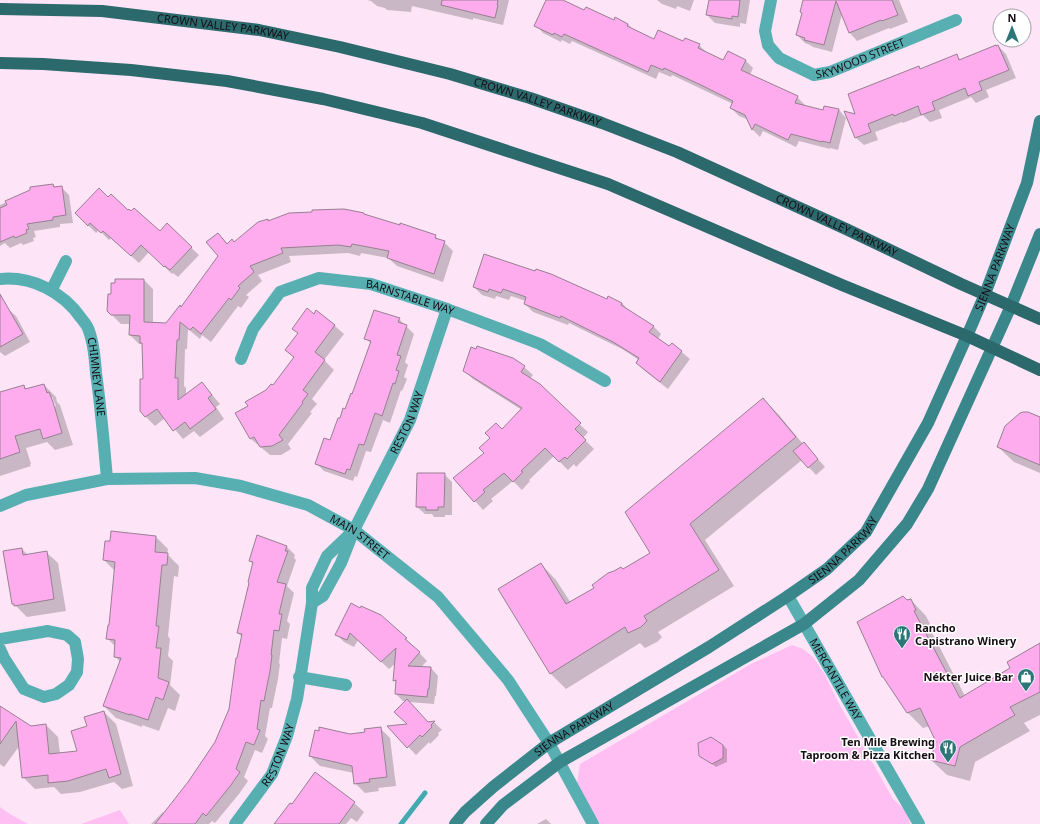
<svg xmlns="http://www.w3.org/2000/svg" width="1040" height="824" viewBox="0 0 1040 824" font-family="'Noto Sans',sans-serif">
<style>
.green{fill:#ffbff2}
.shadow{fill:#0003;fill-rule:evenodd}
.lines{fill:none;stroke-linecap:round;stroke-linejoin:round}
.stream{stroke:#42aab0;stroke-width:5}
.building{fill:#feacee;stroke:#968091}
.street{stroke:#58afb2;stroke-width:12}
.secondary{stroke:#39878a;stroke-width:12}
.primary{stroke:#2b696c;stroke-width:12}
.labels{text-anchor:middle;stroke-width:3;stroke-linejoin:round;paint-order:stroke}
.street-label{font-size:11px;fill:#150d13;stroke:#fff}
.poi-label{font-size:11px;font-weight:bold;fill:#150d13;stroke:#fff;text-anchor:end}
</style>
<rect width="100%" height="100%" fill="#fde5f7"/>
<!-- green -->
<g class="green">
<path d="M792 645 803 649 813 657 825 675 837 700 893 799C901 806 909 813 910 824H598L588 806 577 783 580 764 751 664Z"/>
<path d="M0 807 10 814 28 824H0Z"/>
<path d="M120 810 129 824H81Z"/>
</g>
<!-- shadow -->
<g class="shadow">
<path d="M367 0H509L503 25 473 18V20L412 6 411 12 387 10 385 8 377 6 371 1Z"/>
<path d="M547 0H560L585 11 614 21 616 19 628 24 634 31 655 40 699 45 707 53 724 61 745 60 753 68 750 75 797 97 805 105 804 106 823 111 839 110 846 118 838 150 830 148V149L799 141 796 147 763 131 760 137 753 130 749 120 739 116 731 108 733 104 672 75 671 77 659 72 656 79 572 41 570 44 562 40 561 42 543 33 536 25Z"/>
<path d="M657 0H694L690 11 677 6 676 9 662 4Z"/>
<path d="M710 0H750L746 24 740 23V27L715 23 707 15Z"/>
<path d="M804 0H899L908 22 890 29 889 28 857 41 850 33 842 14 832 52 813 47 810 45 805 43 797 35 803 13Z"/>
<path d="M998 46 1006 54 1016 78 986 90 989 97 976 103 971 97 939 110 942 118 930 122 923 115 903 123 902 122 875 132 878 140 864 145 856 138 846 112 857 115 918 67 921 69 956 55 961 60Z"/>
<path d="M53 185 57 188 61 187 69 195 73 223 60 224V227L34 231 36 237 33 238 34 241 23 245 21 243 10 248 5 243 0 246V205L31 191Z"/>
<path d="M109 198 160 233 167 225 199 255 178 277 173 273 172 274 149 252 139 263 111 238 109 240 99 230 96 233 76 213Z"/>
<path d="M366 216 435 236 439 240 444 242 453 251 443 282 397 266 388 258 361 253 360 256 348 253 289 256 291 262 258 275 262 281 246 295 249 297 241 308 238 306 211 342 202 335 200 339 188 329 187 349H185L184 386 186 388V395L202 383 220 404 216 407 224 419 200 437 194 431 183 439 165 418 155 426 146 417 141 410 144 380 143 344H139L130 335V324H121L111 314 112 295 144 280 153 289V323L166 324 182 308 219 256 218 234 228 244 234 243 267 220 269 222Z"/>
<path d="M485 256 607 300 622 303 629 311 653 326 661 334 658 339 670 347 672 344 690 359 668 389 645 371 637 363 639 360 622 349 569 323 568 325 533 312 525 304 526 301 511 296 509 300 496 296 495 299 482 295 474 287Z"/>
<path d="M0 305 8 309 16 316 30 342 5 356 0 352Z"/>
<path d="M316 311 335 326 344 334 324 360 334 370 312 399 317 404 310 412 312 413 288 444 291 449 281 455H270L251 439 249 406 273 386 295 359 286 350 299 334 293 328 314 315Z"/>
<path d="M399 319 414 334 405 362 408 365 404 377 407 379 402 391 401 390 390 423 383 420 371 452 366 451 357 477 355 476 353 481 324 471 316 463 331 441 353 395 371 344 366 338Z"/>
<path d="M524 367 533 375 530 379 588 432 583 438 594 449 576 467 574 464 568 470 554 456 529 480 530 481 522 490 513 481 491 499 493 501 483 510 475 501 485 453 502 430 522 410 473 379 464 370Z"/>
<path d="M44 385 56 397 57 402 60 405 73 445 55 450 47 442 26 448 31 464H30L31 466 0 476V393L23 386 27 390ZM50 397H52L56 406 54 407Z"/>
<path d="M763 399 779 415 803 444 811 451 825 467 816 475 802 460 705 540 734 586 658 632 662 637 657 642 645 648 640 643 566 689 550 673 541 564 556 580 571 603 651 554Z"/>
<path d="M1040 416V473L1014 462 998 447Z"/>
<path d="M444 474 452 482V515H445V517H434L432 514H425L417 507Z"/>
<path d="M156 537 168 549 167 554 179 566 178 577 174 576 168 636 170 639 168 656 173 661 170 685 180 695 175 711 168 708 159 731 142 725V727L116 718 104 706 120 662 115 656 116 647 107 638 110 626 115 571 104 560Z"/>
<path d="M287 547 295 555 294 558 296 560 287 586 294 593 287 621 290 624 287 639 282 638 279 663 280 664 278 679 272 708H270L265 736 268 739 262 753 255 750 244 777 248 781 239 794 215 823 212 821 209 824H151L163 812 164 813 189 782 216 743 230 709 242 637 238 633 253 564 250 561Z"/>
<path d="M22 549 28 555 46 552 58 563 66 611 27 617 13 603Z"/>
<path d="M911 600 926 616 931 626 929 627 965 696 1011 668 1040 645V715L1024 723 1030 731 975 762 970 781 947 775 931 760 937 742 930 726 923 728 908 713 907 601Z"/>
<path d="M361 609 380 616 406 639 427 661 420 668H431L438 676 436 696H435L434 704 409 702 428 723 434 722 442 730 438 733 439 735 430 744 429 742 416 755 389 727 409 725 406 702 403 701 396 694 397 683 394 680 396 663 389 669 358 640 354 647 344 642 336 634Z"/>
<path d="M0 707 30 727 46 725 58 737 60 754 78 752 88 727 104 712 116 724 133 786 122 789 114 782 80 792 61 794 54 787 35 789 23 777 20 745 4 767 0 764Z"/>
<path d="M380 728 390 738 396 786 378 788 379 791 365 793 355 783 354 773 320 766 310 756 350 735 366 733Z"/>
<path d="M723 745 727 749V762L716 767 700 755Z"/>
<path d="M354 803 364 812 357 822 351 818 346 824H275Z"/>
<path d="M546 819 551 824H537Z"/>
</g>
<g class="lines">
<!-- stream -->
<path class="stream" d="M401 824 425 793"/>
</g>
<!-- building -->
<g class="building">
<path d="M442 0H498L497 5H498L495 18 441 5Z"/>
<path d="M546 0H563L584 10 586 7 614 20 615 17 628 24 627 26 654 39 658 30 683 41 685 38 700 44 698 48 723 60 728 51 746 60 741 70 798 96 795 103 823 110 824 106 839 109 830 143 822 141V142L791 134 788 140 755 124 752 130 745 115 730 108 733 101 701 85 664 68 663 70 651 65 648 72 564 34 562 37 554 33 553 35 534 26Z"/>
<path d="M709 0H740L738 17 732 16V19L706 15Z"/>
<path d="M803 0H892L898 15 882 21 881 20 849 33 836 1 824 45 804 40 805 38 796 35 802 13 800 12Z"/>
<path d="M996 45V46L998 45 1009 70 979 82 982 90 968 96 965 88 932 102 935 110 921 115 918 106 894 116 893 114 868 124 871 132 855 138 844 111 855 114 848 94 919 66 920 69 957 54 959 60Z"/>
<path d="M53 184 54 187 62 186 66 215 53 217V220L27 224 29 229 26 230 27 233 15 238 14 236 0 242V208L7 205 5 201 30 190V187Z"/>
<path d="M99 188 108 197 111 194 128 210 129 209 131 211 134 208 160 231 167 223 192 247 170 270 165 266 164 267 141 245 131 256 103 231 101 233 90 223 88 226 75 213Z"/>
<path d="M344 209 364 213V214L400 225V223L436 235 435 238 445 241 434 274 387 258 389 251 352 244 351 247 338 245 281 248 283 253 250 266 254 272 238 286 240 288 231 300 229 298 201 334 193 327 190 330 180 322 179 340H177L175 378H178V400L202 382 212 395 208 398 216 409 190 429 185 422 173 431 157 409 145 417 140 411V379H143L142 343H140V336L129 335 130 315H111L107 311 108 294H111V283H115V279H144V322L166 323 180 305 181 307 218 256 206 242 218 233 227 244 232 239 234 242 258 222 268 219V221L289 213 312 212V210Z"/>
<path d="M484 254 535 271 536 269 551 274 607 299 608 296 622 303 621 305 654 326 649 332 669 346 672 343 682 351 660 382 636 363 639 358 613 342 561 316 560 318 524 304 526 297 503 289 501 293 489 289 488 292 473 287Z"/>
<path d="M0 294 23 334 0 347Z"/>
<path d="M307 308 314 314 316 310 335 325 315 352 325 360 303 390 308 394 302 402 303 403 279 435 283 440 272 446 260 447 254 437 250 439 235 413 248 406 245 402 266 390 271 384 273 385 294 357 285 350 298 333 292 329Z"/>
<path d="M374 310 400 318 398 322 407 325 397 355 401 356 396 370 399 371 395 384 393 383 382 416 375 413 364 445 359 444 350 470 347 469 345 474 315 464 324 438 330 440 338 418H340L343 408 345 409 351 393 352 394 371 341 364 339Z"/>
<path d="M477 346 513 358 525 366 521 372 540 384 581 423 575 429 586 440 567 459 565 457 559 462 545 448 521 471 523 472 513 482 504 473 483 490 485 492 474 502 453 478 484 453 479 448 490 438 485 433 496 423 502 429 522 408 463 371 471 347 476 349Z"/>
<path d="M44 384 47 393 49 392 53 402 62 433 43 439 40 429 15 436 20 452 0 459V392L24 385 25 389Z"/>
<path d="M763 398 796 437 690 524 719 570 644 616 647 621 641 627 628 633 625 627 550 674 498 589 541 563 566 604 594 588 592 585 608 573 614 571 621 567 623 569 650 553 625 512Z"/>
<path d="M1023 412H1028L1040 417V465L997 447 1005 426 1020 413Z"/>
<path d="M804 442 818 459 808 468 793 451Z"/>
<path d="M417 473H445L444 507H438V510H426V507H416Z"/>
<path d="M111 531 156 536 155 552 168 553 167 565H162L156 626H159L156 648H161L158 678 169 682 163 700 156 697 148 720 130 714V715L103 706 121 658 114 657 115 640 106 639 108 625H109L115 562 103 560 105 541H110Z"/>
<path d="M257 535 287 546 285 551H288L277 582 286 584 279 614H282L279 631 274 630 271 655H272L270 671 264 701 261 700 257 729 260 730 254 745 246 742 236 769 240 772 231 785 206 816 203 813 195 824H155L188 782 215 742 229 709 236 658H237L242 634 237 633 249 583 248 582 253 562 249 561Z"/>
<path d="M22 548 23 555 47 551 54 599 14 606V604H12L3 551Z"/>
<path d="M903 596 907 600 911 599 916 610 914 611 960 698 1010 668 1007 662 1040 643V692L1010 707 1015 715 960 747 955 766 930 760 936 742 920 708 907 713 883 677H882L857 622Z"/>
<path d="M351 603 360 608 361 606 381 615 407 638 405 639 420 652 408 666 431 667 429 689H428L427 697 395 694 396 680 393 681 396 648 381 662 350 633 347 640 335 635Z"/>
<path d="M407 699 428 722 435 721 431 725 432 727 422 737 420 735 407 748 387 726 407 724 394 712Z"/>
<path d="M0 706 31 726 46 724 49 754 77 751 71 731 87 726 84 717 104 711 121 774 109 778 106 769 68 781 48 783V775L22 778 16 721 0 744Z"/>
<path d="M319 727 350 734 365 732 364 729 381 727 387 777 369 779 370 782 354 784 352 766 309 756 315 730 319 731Z"/>
<path d="M711 737 723 745V758L712 764 699 756 698 743Z"/>
<path d="M315 772 355 802 339 824H274L290 803 292 804Z"/>
</g>
<g class="lines">
<!-- street -->
<g class="street">
<path id="s1" d="M771 0 765 31 768 45 779 58 814 75 830 72 956 20"/>
<path id="s2" d="M0 279C32 276 63 292 81 318 84 322 88 326 89 331 94 344 95 360 96 373 101 408 104 444 107 479"/>
<path d="M52 289 66 261"/>
<path id="s3" d="M241 359 253 329 280 292 319 278 371 284 447 309 540 344 605 381"/>
<path id="s4" d="M0 506 26 495 107 479 195 478 241 486 308 505 354 530 438 597 508 680 549 743 593 824"/>
<path id="s5" d="M788 596 919 824"/>
<path id="s6" d="M312 603 323 596 341 563 354 530 410 420 447 309"/>
<path d="M0 639 48 631 67 635 75 642 78 659 77 672 69 685 56 694 44 697 24 689 4 658 0 649"/>
<path d="M299 677 346 685"/>
<path id="s7" d="M235 824 272 774 287 736 297 699 312 603V588L327 556 354 530"/>
</g>
<!-- secondary -->
<g class="secondary">
<path id="s8" d="M455 824 465 812 493 787 549 743 709 647 788 596 827 569 866 532 928 423 967 336 985 294 1027 183 1040 121"/>
<path d="M486 824 503 805 560 762 804 624 859 580 907 524 928 489 1011 306 1040 234"/>
</g>
<!-- primary -->
<g class="primary">
<path id="s9" d="M0 9 102 11 259 30 340 47 450 74 530 98 602 123 677 152 846 229 961 284 1040 319"/>
<path d="M0 63 43 64 131 70 227 81 323 99 422 123 608 184 842 285 967 336 1040 370"/>
</g>
</g>
<!-- icons -->
<defs>
<g id="restaurant-pin" transform="scale(0.9)"><path d="M0 17L-7.5 6A9.5 9.5 0 1 1 7.5 6Z" fill="#2c7678" stroke="#fff"/><path d="M-5-6h1v4h1v-4h1v4h1v-4h1v5L-1.5 .5V6h-2V.5L-5-1ZM5-6V6H3V1.5H1.5Q1.5-4 5-6Z" fill="#fff"/></g>
<g id="shop-pin" transform="scale(0.9)"><path d="M0 17L-7.5 6A9.5 9.5 0 1 1 7.5 6Z" fill="#2c7678" stroke="#fff"/><path d="M-5-2.5h2.3a2.7 3.5 0 0 1 5.4 0H5L5.5 6h-11ZM-1.5-2.5h3a1.5 2.3 0 0 0-3 0Z" fill="#fff"/></g>
</defs>
<g fill-rule="evenodd">
<use href="#restaurant-pin" x="902" y="634"/>
<use href="#shop-pin" x="1026" y="677"/>
<use href="#restaurant-pin" x="948" y="748"/>
</g>
<g class="labels">
<!-- street labels -->
<g class="street-label">
<text dy="4" stroke="none"><textPath href="#s9" startOffset="224">CROWN VALLEY PARKWAY</textPath></text>
<text dy="4" stroke="none"><textPath href="#s1" startOffset="151">SKYWOOD STREET</textPath></text>
<text dy="4" stroke="none"><textPath href="#s9" startOffset="548">CROWN VALLEY PARKWAY</textPath></text>
<text dy="4" stroke="none"><textPath href="#s9" startOffset="872">CROWN VALLEY PARKWAY</textPath></text>
<text dy="4" stroke="none"><textPath href="#s8" startOffset="801">SIENNA PARKWAY</textPath></text>
<text dy="4" stroke="none"><textPath href="#s3" startOffset="213">BARNSTABLE WAY</textPath></text>
<text dy="4" stroke="none"><textPath href="#s2" startOffset="156">CHIMNEY LANE</textPath></text>
<text dy="4" stroke="none"><textPath href="#s6" startOffset="206">RESTON WAY</textPath></text>
<text dy="4" stroke="none"><textPath href="#s4" startOffset="376">MAIN STREET</textPath></text>
<text dy="4" stroke="none"><textPath href="#s8" startOffset="477">SIENNA PARKWAY</textPath></text>
<text dy="4" stroke="none"><textPath href="#s5" startOffset="96">MERCANTILE WAY</textPath></text>
<text dy="4" stroke="none"><textPath href="#s8" startOffset="153">SIENNA PARKWAY</textPath></text>
<text dy="4" stroke="none"><textPath href="#s7" startOffset="82">RESTON WAY</textPath></text>
</g>
<!-- poi labels -->
<g class="poi-label">
<text x="915" y="632" text-anchor="start">Rancho<tspan x="915" dy="13">Capistrano Winery</tspan></text>
<text x="1013" y="681">Nékter Juice Bar</text>
<text x="935" y="746">Ten Mile Brewing<tspan x="935" dy="13">Taproom &amp; Pizza Kitchen</tspan></text>
</g>
</g>
<!-- north arrow -->
<g transform="translate(1012 28)"><circle r="19" fill="#ffffff" stroke="#a19ea1"/>
<path d="M0-3L7 15L0 10L-7 15Z" fill="#2c7678"/>
<text y="-6" font-size="11" font-weight="bold" text-anchor="middle" fill="#150d13">N</text>
</g>
</svg>
